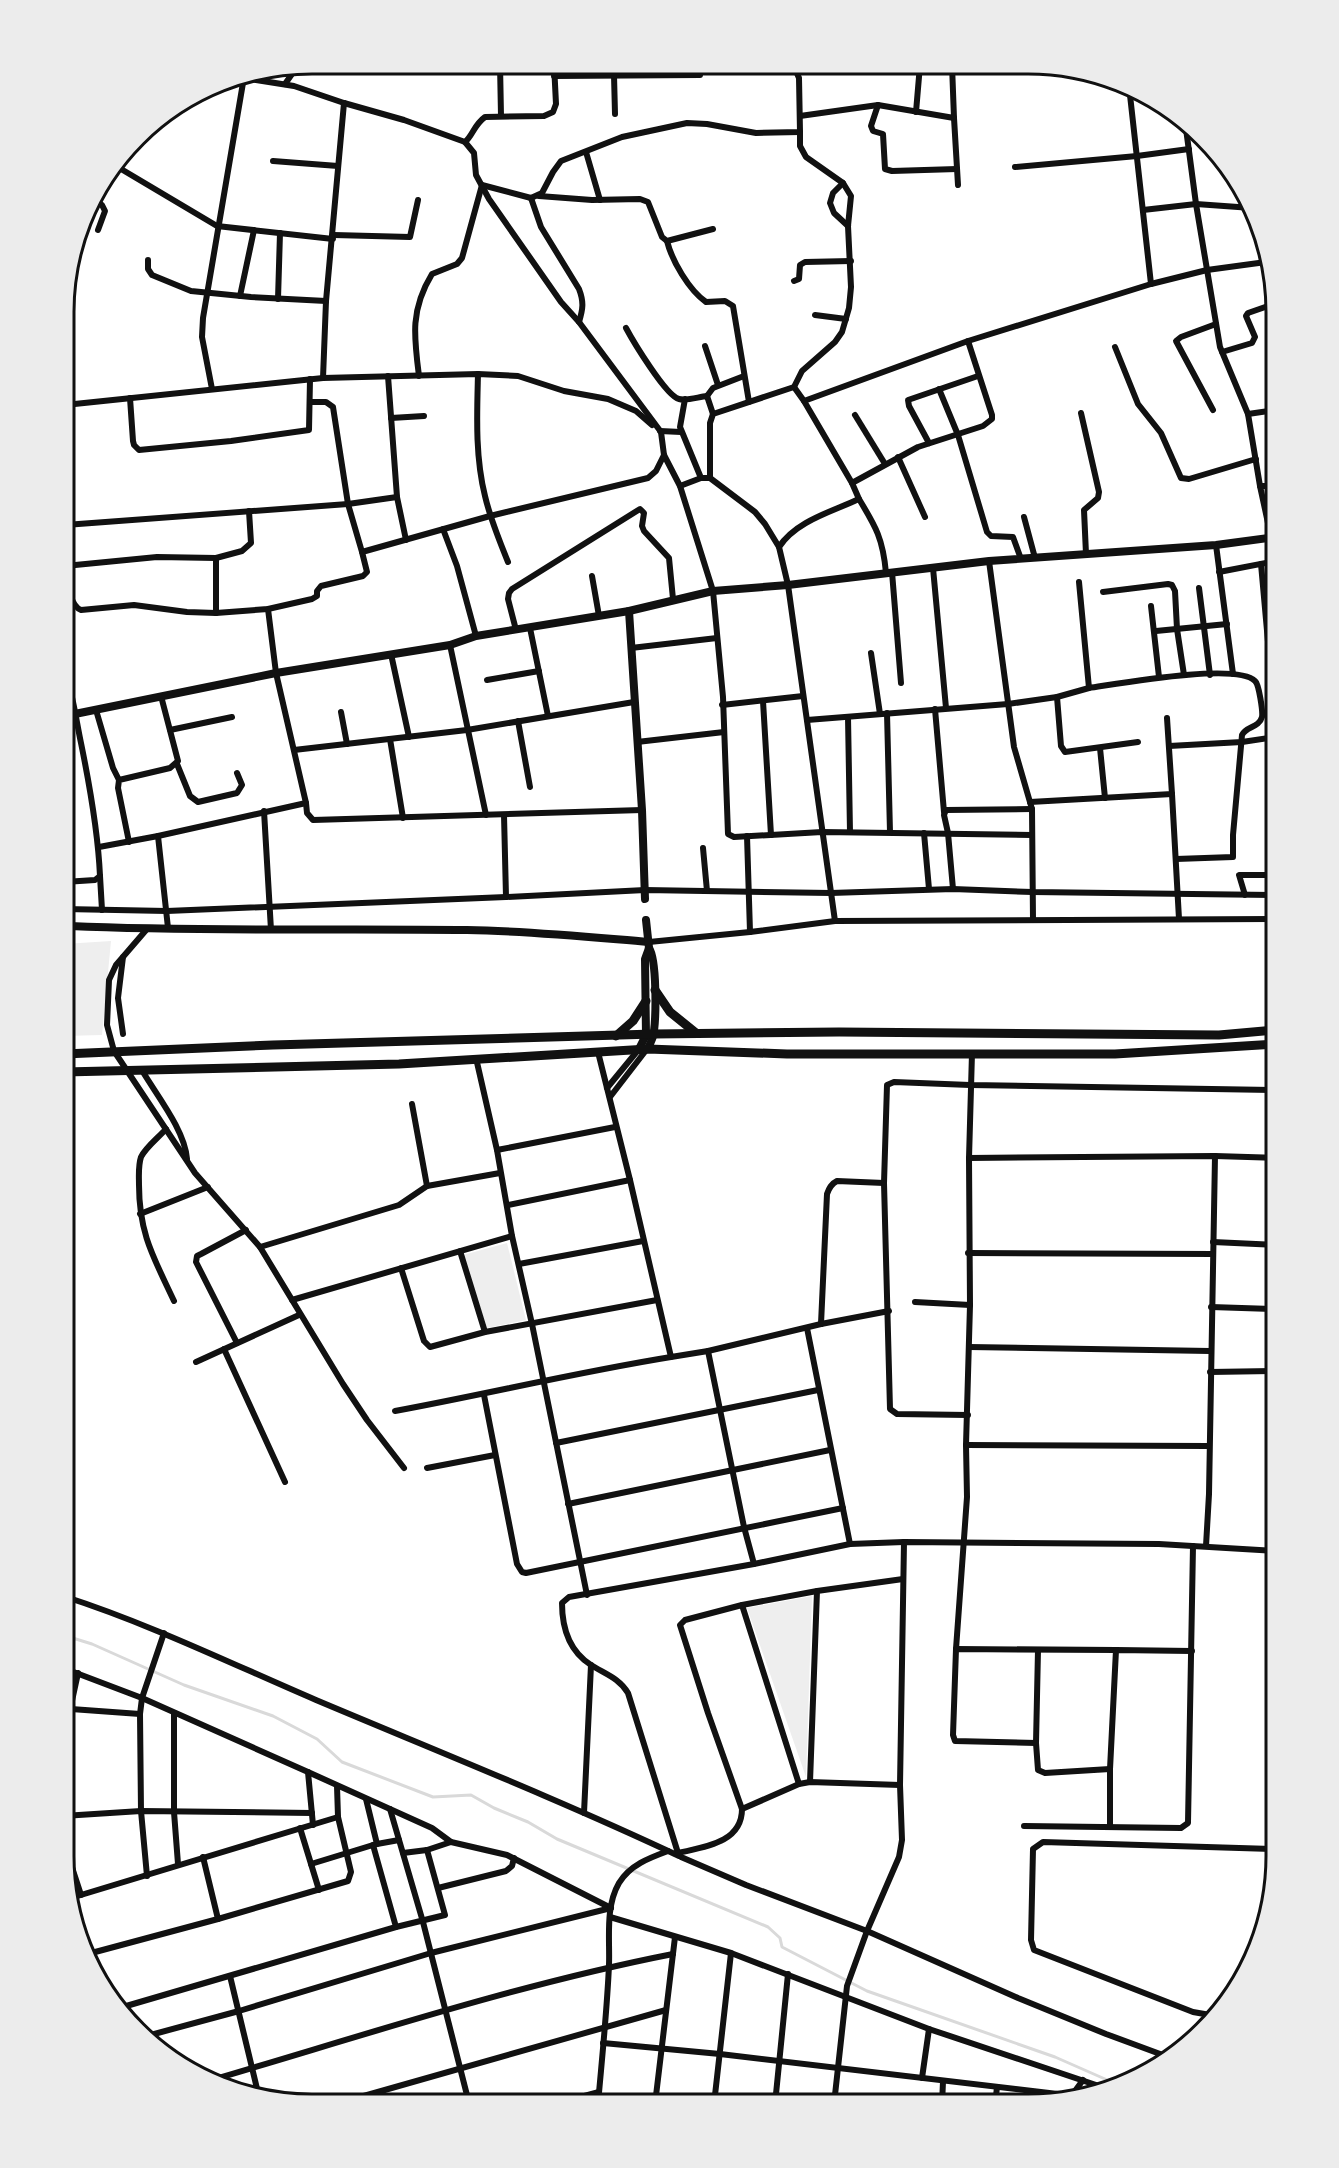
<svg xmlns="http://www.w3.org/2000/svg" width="1339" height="2168" viewBox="0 0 1339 2168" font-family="'Fira Sans Condensed',sans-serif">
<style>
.green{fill:#eee}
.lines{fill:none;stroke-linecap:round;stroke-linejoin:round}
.stream{stroke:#d9d9d9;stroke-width:3}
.minor{stroke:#111;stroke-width:6}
.tertiary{stroke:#111;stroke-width:8}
.primary{stroke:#111;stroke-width:9}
.rim{fill:none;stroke:#111;stroke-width:3}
</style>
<rect width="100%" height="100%" fill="#fff"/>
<!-- green -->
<g class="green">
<path d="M111 941 102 1035 64 1036V944Z"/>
<path d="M507 1243 526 1320 487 1328 463 1255Z"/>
<path d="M812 1596 806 1777 747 1608Z"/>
</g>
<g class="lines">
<!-- stream -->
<path class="stream" d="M63 1635 92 1644 184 1685 273 1716 317 1739 342 1762 433 1797 471 1795 494 1808 528 1822 557 1839 768 1927 780 1938 782 1947 867 1991 1055 2057 1105 2079 1119 2087"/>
<!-- minor -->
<g class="minor">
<path d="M500 64 501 116"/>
<path d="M614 75 615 114"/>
<path d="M554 76 700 75"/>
<path d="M218 82 244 78 294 86 344 103 404 120 465 142C473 135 474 125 485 117L544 116 553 112 556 104 554 64"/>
<path d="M285 84 294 71 310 68 318 63"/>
<path d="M1129 86 1151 284"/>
<path d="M878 105 871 126 873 131 883 134 885 169 892 171 957 169"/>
<path d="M916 112 920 65"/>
<path d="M800 116 878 105 954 118 952 65"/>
<path d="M954 118 958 185"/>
<path d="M1185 121 1196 204 1220 347 1248 414 1260 486 1271 537"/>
<path d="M465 142 474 153 476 175 489 199 561 302 579 322 661 432 664 455 680 486 713 591 723 697 728 834 734 837 822 832 1032 835"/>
<path d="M586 152 600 200"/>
<path d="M273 161 338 166"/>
<path d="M116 166 217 226 333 239"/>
<path d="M1015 167 1137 156 1189 149"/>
<path d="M843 183 833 193 830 203 834 213 848 226"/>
<path d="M539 196 592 200 640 199 648 202 662 237 667 241 713 229"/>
<path d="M92 197 102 205 105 211 98 230"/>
<path d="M531 198 541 227 579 289C584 302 583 309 579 322"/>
<path d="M1143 210 1196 204 1252 208"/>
<path d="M334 235 410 237 418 200"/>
<path d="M667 241C672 261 689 290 706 302L725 301 733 306 749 402"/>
<path d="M148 260V269L152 275 191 291 251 297 326 301"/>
<path d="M794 281 799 279 800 265 805 262 851 261"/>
<path d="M240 296 254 230"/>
<path d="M278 299 280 233"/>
<path d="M815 315 846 319"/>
<path d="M626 328C633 341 666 396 679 399 687 401 698 397 707 396L713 414"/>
<path d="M705 346 718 385"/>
<path d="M1115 347 1138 404 1161 433 1181 478 1189 479 1256 459"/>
<path d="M1222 352 1252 343 1255 337 1246 316 1248 313 1274 304"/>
<path d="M478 374C477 414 475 456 485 496 490 518 499 540 508 562"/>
<path d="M388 376 397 497 406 540"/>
<path d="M419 376C414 337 410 310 432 274L457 264 462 258 482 185 531 198 542 193 553 172 561 161 622 137 687 123 707 124 756 133 800 132 799 78 793 64"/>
<path d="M323 378 326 301 344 103"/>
<path d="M794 387 804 401"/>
<path d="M212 389 202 337 203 318 244 77"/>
<path d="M939 389 958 435 987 532 991 536 1013 537 1021 559"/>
<path d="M707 396 713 388 744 376"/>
<path d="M130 398 133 441 134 445 139 450 231 441 309 430 310 379"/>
<path d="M685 399 680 427 701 478"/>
<path d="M310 402H326L333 407 348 504 362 552"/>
<path d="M65 405 323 378 478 374 518 376 564 391 608 399 636 411 652 425"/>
<path d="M1213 410 1176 341 1181 337 1216 324"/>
<path d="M1081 413 1099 492 1098 498 1084 510 1086 554"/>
<path d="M1248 414 1276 410"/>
<path d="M855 415 885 464"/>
<path d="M391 418 424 416"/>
<path d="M660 431 681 432"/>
<path d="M929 443 909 406 908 400 978 376"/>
<path d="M898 457 925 517"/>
<path d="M710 478 755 512 765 524 779 547"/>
<path d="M852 483 918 447 983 426 992 419V415L968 341"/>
<path d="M680 486 701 478H710V423L713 414 794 387 802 371 835 342 842 332 849 308 851 287 848 226 851 196 843 183 806 157 800 146V132"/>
<path d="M1260 486H1276"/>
<path d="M859 499C876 527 883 539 886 573"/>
<path d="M1024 517 1035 558"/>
<path d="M65 525 348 504 397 497"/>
<path d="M443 529 457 566 476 636"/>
<path d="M1216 545 1233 674"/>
<path d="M989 561 1014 747 1032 809 1033 920"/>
<path d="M65 564C68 577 68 605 81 610L134 605 187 612 216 613 268 609 312 599 317 596V591L321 586 363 576 367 572 362 552 490 516 648 478 656 471 664 455"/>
<path d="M1261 564 1270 664"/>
<path d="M65 566 157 557 216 558 242 551 251 543 249 511"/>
<path d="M933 568 946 708"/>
<path d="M892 572 901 683"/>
<path d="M1219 572 1276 561"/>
<path d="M592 576 599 616"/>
<path d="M1199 588 1210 675"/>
<path d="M1103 592 1168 584 1172 585 1175 591 1177 629 1184 675"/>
<path d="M1151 606 1159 677"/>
<path d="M216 613V558"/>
<path d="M530 628 548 716"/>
<path d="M516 630 508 599 509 593 512 589 640 509 644 513 642 526 644 531 669 558 673 599"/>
<path d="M1156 631 1227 624"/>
<path d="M450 645 486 815"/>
<path d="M631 648 717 638"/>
<path d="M871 653 880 714"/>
<path d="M391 654 409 737"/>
<path d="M487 680 539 671"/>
<path d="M1089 688C1117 684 1237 662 1255 681 1259 684 1263 712 1262 717 1259 728 1246 726 1242 735L1233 835V857L1176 859"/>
<path d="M1057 697 1061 746 1065 752 1138 742"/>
<path d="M763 701 771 835"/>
<path d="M722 705 803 696"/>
<path d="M935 709 944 812"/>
<path d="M96 710 113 768 119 780"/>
<path d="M341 712 347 744"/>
<path d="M887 713 890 832"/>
<path d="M848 717 850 832"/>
<path d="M807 720 1008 704 1057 697 1089 688 1079 582"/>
<path d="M518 721 530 787"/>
<path d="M170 730 232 717"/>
<path d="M390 739 403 818"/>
<path d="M637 742 724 732"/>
<path d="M1169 746 1242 742 1276 737"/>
<path d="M1100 748 1105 798"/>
<path d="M294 750 467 730 634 702"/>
<path d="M177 764 190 796 198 802 237 793 242 785 237 773"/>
<path d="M1172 794 1179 919"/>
<path d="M1030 802 1172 794 1167 718"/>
<path d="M306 803 307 813 313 820 642 810"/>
<path d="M264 811 271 930"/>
<path d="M504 815 506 897 645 890 831 893 953 889 1032 892 1276 895"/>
<path d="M924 833 929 889"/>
<path d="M158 836 168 928"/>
<path d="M747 836 750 932"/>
<path d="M129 842 118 788 119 780 170 768 178 761 161 696"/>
<path d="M99 847 158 836 306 803 276 673 268 609"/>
<path d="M703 848 707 891"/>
<path d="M100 876 102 910"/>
<path d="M64 882 95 880 100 876C98 831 90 787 81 743 76 719 73 695 65 671"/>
<path d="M953 889 948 833 944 815 946 810 1032 809"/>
<path d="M1245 895 1239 875H1276"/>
<path d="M64 909 167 911 506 897"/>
<path d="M835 921 788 585 779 547C796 521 831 512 859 499L852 483 804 401 968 341 1151 284 1207 270 1266 262"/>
<path d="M147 929 116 965 109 980 107 1025 114 1051 195 1173 260 1247 343 1384 367 1420 404 1468"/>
<path d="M649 942 750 932 835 921 1276 919"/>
<path d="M123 1034 118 998 123 957"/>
<path d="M598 1052 630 1180 671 1357 708 1351 744 1527 754 1564"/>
<path d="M476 1058 497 1150 512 1236 532 1324 587 1595"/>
<path d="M143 1072C158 1097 185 1131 187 1159"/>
<path d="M607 1088 639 1049"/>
<path d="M610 1097 647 1049"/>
<path d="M412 1104 427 1186"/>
<path d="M166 1129C158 1138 146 1147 141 1157 138 1166 139 1176 139 1185 139 1234 154 1258 174 1301"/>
<path d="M497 1150 615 1127"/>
<path d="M1215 1156 1276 1158"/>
<path d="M969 1158 1215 1156 1209 1494 1206 1546"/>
<path d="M508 1205 630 1180"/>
<path d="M140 1214 208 1187"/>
<path d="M1213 1242 1276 1245"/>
<path d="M260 1247 399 1205 427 1186 500 1173"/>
<path d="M460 1251 485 1332"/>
<path d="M968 1253 1213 1254"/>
<path d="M519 1264 643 1241"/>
<path d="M401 1268 424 1341 430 1347 485 1332 657 1300"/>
<path d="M292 1300 512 1236"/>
<path d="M915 1302 970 1305"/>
<path d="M1211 1307 1276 1309"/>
<path d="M821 1324 827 1194C829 1188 831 1184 837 1181L884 1183"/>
<path d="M807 1328 850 1544"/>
<path d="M237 1343 196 1262 197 1256 201 1254 246 1230"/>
<path d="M969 1347 1210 1351"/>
<path d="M224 1349 285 1482"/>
<path d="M708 1351 821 1324 889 1311"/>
<path d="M196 1362 299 1315"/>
<path d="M1210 1372 1276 1371"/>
<path d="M484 1395 517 1564 522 1572 526 1573 843 1508"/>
<path d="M395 1411C487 1394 578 1372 671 1357"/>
<path d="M968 1415 897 1414 890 1409 884 1183 887 1085 894 1082 970 1085 1276 1090"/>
<path d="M556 1443 818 1390"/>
<path d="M966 1445 1208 1446"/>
<path d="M427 1468 495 1455"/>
<path d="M568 1504 830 1450"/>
<path d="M904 1542 850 1544 754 1564 569 1597 562 1603C562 1628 569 1651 591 1665 605 1674 619 1678 628 1693L678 1853 681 1857 746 1885 867 1931 1018 1998 1106 2034 1171 2058"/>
<path d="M63 1596C150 1624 232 1664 316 1700 437 1751 560 1800 679 1856"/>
<path d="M742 1605 799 1784"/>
<path d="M956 1649 967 1497 966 1445 970 1305 969 1158 972 1053"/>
<path d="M1038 1650 1036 1743 1038 1770 1045 1773 1110 1769"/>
<path d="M63 1668 142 1698 308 1772 432 1828 451 1842 507 1855 611 1908"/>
<path d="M71 1709 140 1714"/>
<path d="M174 1713V1812L178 1864"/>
<path d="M63 1742 78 1673"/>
<path d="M1036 1743 955 1741 953 1735 956 1649 1116 1650"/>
<path d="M308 1772 313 1825"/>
<path d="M810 1782 817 1591 903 1579"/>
<path d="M390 1809 423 1922 469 2103"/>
<path d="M742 1809 799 1784 810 1782 900 1785"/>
<path d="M584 1813 591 1665"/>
<path d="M63 1816 141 1811 312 1813"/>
<path d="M1024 1826 1181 1828 1188 1823 1193 1546"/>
<path d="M1110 1827V1769L1116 1650 1192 1651"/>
<path d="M300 1828 319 1890"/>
<path d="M64 1843 81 1895"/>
<path d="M377 1844 399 1840"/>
<path d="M403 1853 427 1850 451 1842"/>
<path d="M678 1853C704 1847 742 1843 742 1809L708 1713 680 1625 685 1620 742 1605 817 1591"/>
<path d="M203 1857 218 1919"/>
<path d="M311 1864 373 1845"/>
<path d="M147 1876 141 1811 140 1714 142 1698 164 1633"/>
<path d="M438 1888 506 1871 512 1866 514 1858"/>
<path d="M71 1898 338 1817"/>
<path d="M610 1917 731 1953 929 2029 1108 2089"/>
<path d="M396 1927 445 1915 427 1850"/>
<path d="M84 1955 218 1919 348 1881 351 1872 338 1817 337 1786"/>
<path d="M230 1976 259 2097"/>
<path d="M116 2009 396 1927 373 1845 377 1844 366 1799"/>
<path d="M1216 2016 1193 2012 1034 1950 1031 1940 1033 1849 1043 1842 1275 1849"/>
<path d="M143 2037 239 2011 431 1953 611 1908"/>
<path d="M603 2043 720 2054 1066 2095 1075 2091 1083 2080"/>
<path d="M922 2078 929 2029"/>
<path d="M208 2081C362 2036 515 1985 673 1954"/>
<path d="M339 2103 666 2010"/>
<path d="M555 2104 599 2092"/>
<path d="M598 2104C602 2058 607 2011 609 1965 610 1939 605 1907 619 1883 630 1865 649 1858 668 1851"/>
<path d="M655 2104 675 1937"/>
<path d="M714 2104 731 1953"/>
<path d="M775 2104 788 1974"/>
<path d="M834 2104 847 1986 867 1931 899 1857 902 1840 900 1785 904 1542 1159 1544 1276 1551"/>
<path d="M942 2105 943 2081"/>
<path d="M995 2105 997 2087"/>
</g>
<!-- tertiary -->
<g class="tertiary">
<path d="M629 611 642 810 645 899"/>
<path d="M65 716 276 673 450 645 476 636 629 611 713 591 788 585 989 561 1216 545 1276 537"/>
<path d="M64 924 70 926C202 932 334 928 467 930 528 931 588 937 649 942"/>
<path d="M639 1049 646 1035 645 959 649 948 646 920"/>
<path d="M648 1049C650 1043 654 1037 654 1031 656 1015 657 960 649 948"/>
</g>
<!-- primary -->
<g class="primary">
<path d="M655 990 670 1012 696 1033"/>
<path d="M616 1036 633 1021 646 1001"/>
<path d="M64 1054 273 1045 654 1034 839 1032 1219 1035 1276 1030"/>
<path d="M64 1072 399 1064 648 1049 787 1054H1115L1276 1044"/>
</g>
</g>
<!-- crop -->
<path d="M0 0H1339V2168H0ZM312 74H1028A238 238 0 0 1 1266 312V1856A238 238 0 0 1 1028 2094H312A238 238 0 0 1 74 1856V312A238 238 0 0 1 312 74Z" fill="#ececec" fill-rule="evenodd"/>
<path class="rim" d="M312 74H1028A238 238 0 0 1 1266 312V1856A238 238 0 0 1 1028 2094H312A238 238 0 0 1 74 1856V312A238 238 0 0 1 312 74Z"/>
</svg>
